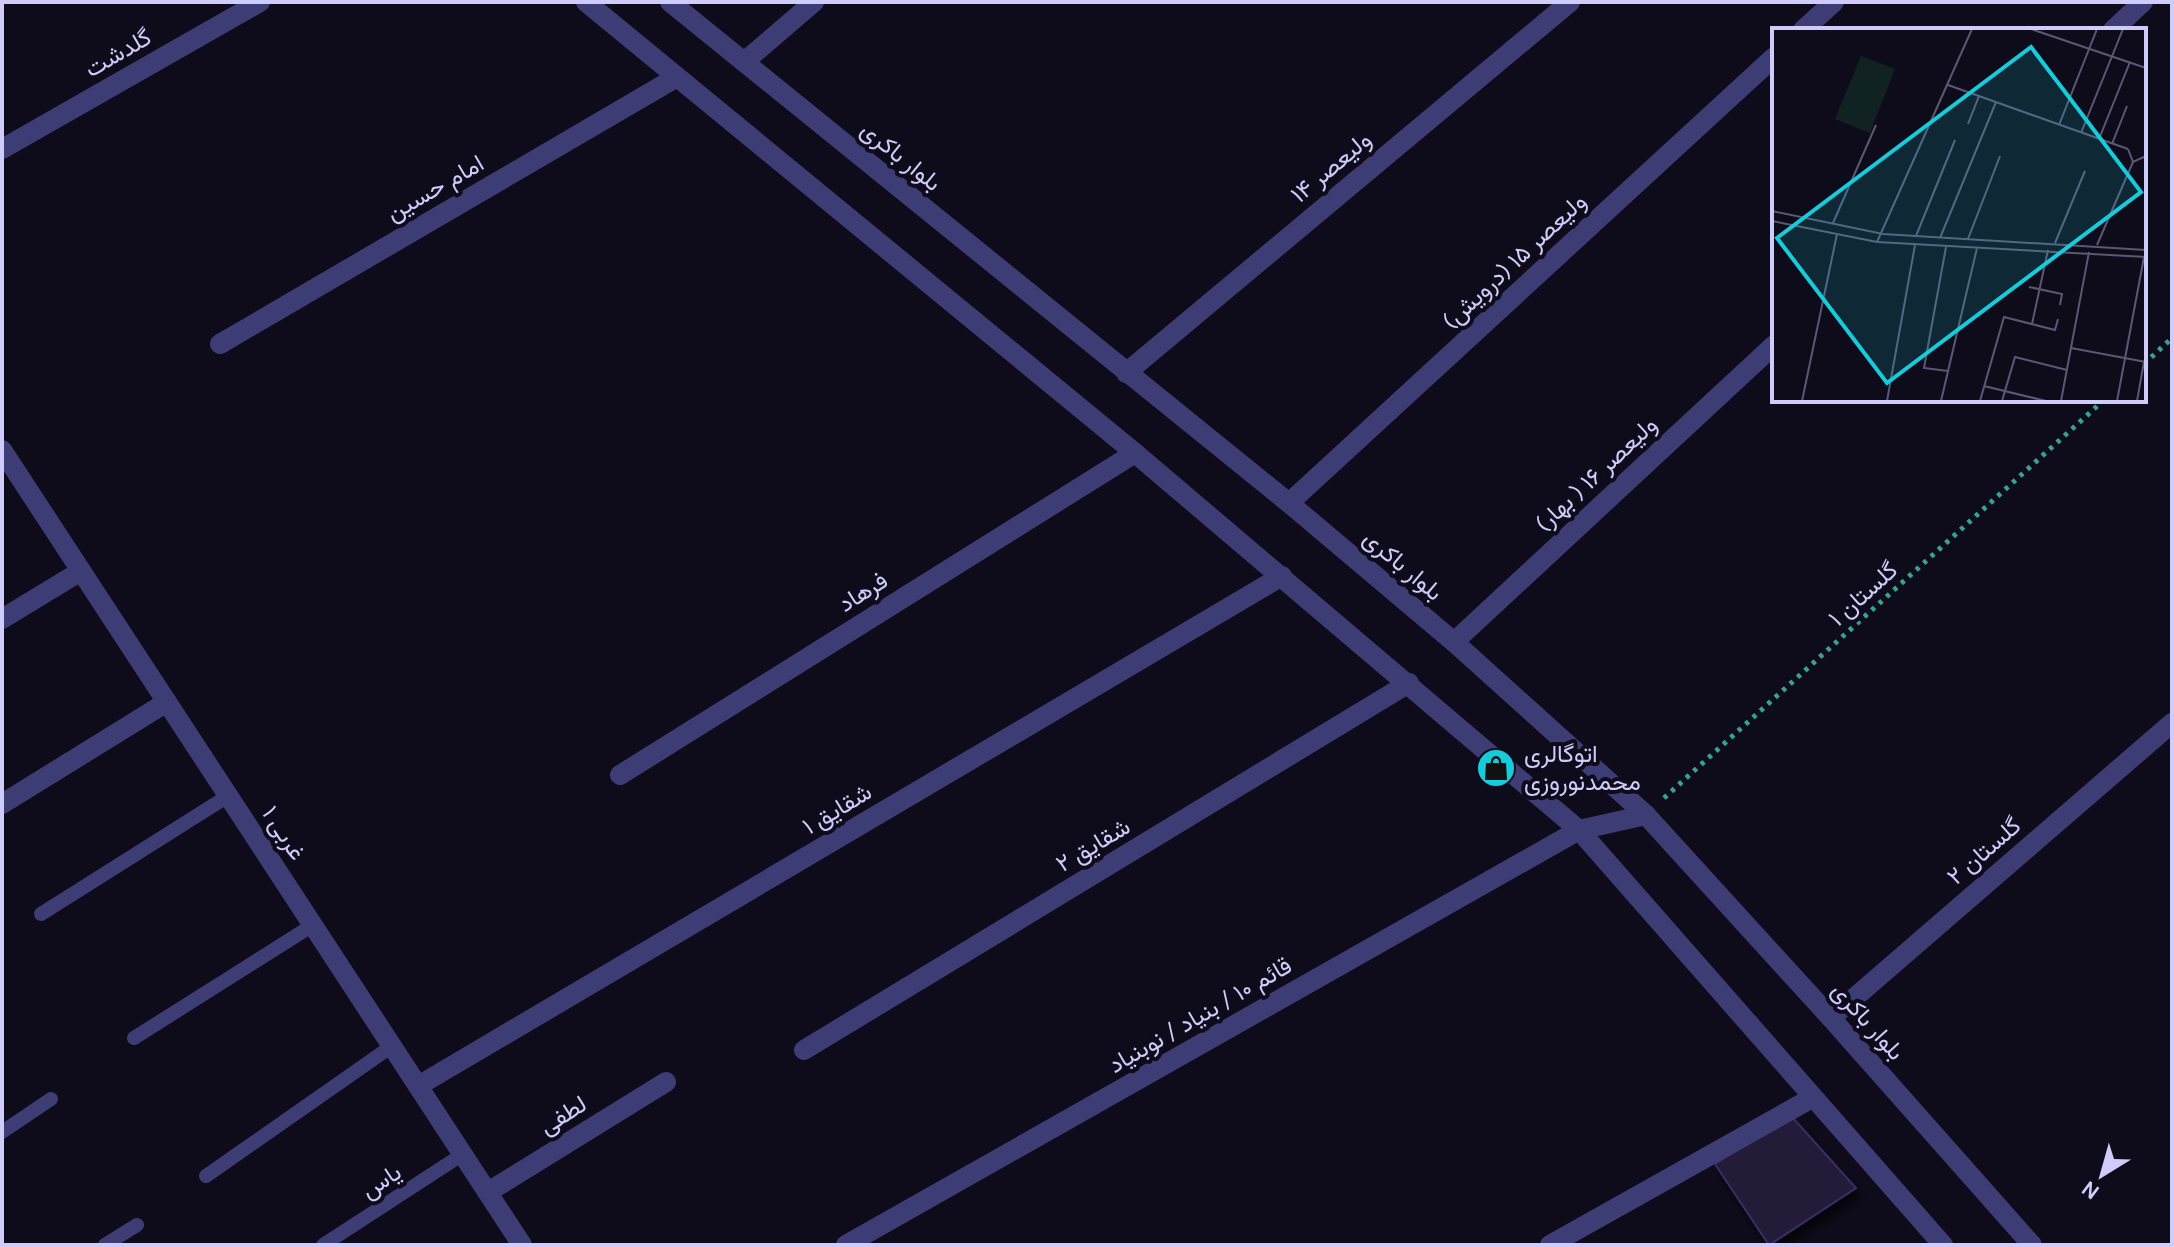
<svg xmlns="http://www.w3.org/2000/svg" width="2174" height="1247" viewBox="0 0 2174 1247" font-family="Karla,Vazirmatn,sans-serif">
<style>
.building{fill:#201b39;stroke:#382f63;stroke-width:2;filter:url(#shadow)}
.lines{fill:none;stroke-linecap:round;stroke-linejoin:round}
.path{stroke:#38a197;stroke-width:5;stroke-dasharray:4 6;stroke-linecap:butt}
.service{stroke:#3d3c75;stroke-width:14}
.minor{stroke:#3d3c75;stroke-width:20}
.tertiary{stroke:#3d3c75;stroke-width:20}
.labels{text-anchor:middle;stroke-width:8;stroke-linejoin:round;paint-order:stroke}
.street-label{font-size:24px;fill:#cfcbfa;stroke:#0e0c1a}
.poi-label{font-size:24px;fill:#cfcbfa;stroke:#0e0c1a;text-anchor:start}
.inset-road{fill:none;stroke:#5b5874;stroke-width:2}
.view{fill:#16ccda;fill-opacity:0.15;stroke:#16ccda;stroke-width:4}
.inset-edge{fill:none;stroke:#cfcbfa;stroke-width:4}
</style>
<defs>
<filter id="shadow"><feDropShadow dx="5" dy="9" stdDeviation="4" flood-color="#0009"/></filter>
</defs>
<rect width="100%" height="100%" fill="#0e0c1a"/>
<!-- building -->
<path class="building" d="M1792 1117 1856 1188 1769 1245 1715 1164Z"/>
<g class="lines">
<!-- path -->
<g class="path">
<path d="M2144 364 2172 338"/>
<path d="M1664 798 2104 400"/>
</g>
<!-- service -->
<g class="service">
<path d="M41 914 228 796"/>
<path d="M134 1038 313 925"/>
<path d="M2 1132 51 1099"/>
<path d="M206 1176 392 1046"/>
<path d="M105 1245 137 1225"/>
<path d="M323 1245 463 1154"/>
</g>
<!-- minor -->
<g class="minor">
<path d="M1803 30 1834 2"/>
<path d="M2113 30 2143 2"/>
<path d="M744 62 814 2"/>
<path d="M220 344 677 77"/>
<path d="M1126 373 1570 2"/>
<path d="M2 450 522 1245"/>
<path d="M1289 503 1774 57"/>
<path d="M2 619 81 571"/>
<path d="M1454 642 1774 345"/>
<path d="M620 775 1135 453"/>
<path d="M2 804 167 702"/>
<path d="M1831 1018 2172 723"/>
<path d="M804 1050 1409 683"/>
<path d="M418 1086 1282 576"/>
<path d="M488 1192 666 1082"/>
<path d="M846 1245 1579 830"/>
<path d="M1550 1245 1812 1098"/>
</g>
<!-- tertiary -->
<g class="tertiary">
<path d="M586 2 1135 453 1579 830 1943 1245"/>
<path d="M670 2 1289 503 1454 642 1646 815 1831 1018 2032 1245"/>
<path d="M2 149 260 2"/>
<path d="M1579 830 1646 815"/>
</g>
</g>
<!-- icons -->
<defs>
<g id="shop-disc" transform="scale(2)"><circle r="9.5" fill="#16ccda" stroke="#0e0c1a"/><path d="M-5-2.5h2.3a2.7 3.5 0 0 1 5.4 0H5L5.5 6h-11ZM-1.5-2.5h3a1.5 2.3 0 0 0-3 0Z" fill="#111"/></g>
</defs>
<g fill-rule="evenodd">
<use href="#shop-disc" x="1496" y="768"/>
</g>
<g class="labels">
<!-- street labels -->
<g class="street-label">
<text transform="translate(118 53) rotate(-30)" y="8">گلدشت</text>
<text transform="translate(901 156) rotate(39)" y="8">بلوار باکری</text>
<text transform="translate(1331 167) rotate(-40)" y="8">ولیعصر ۱۴</text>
<text transform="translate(435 188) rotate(-30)" y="8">امام حسین</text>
<text transform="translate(1514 261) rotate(-43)" y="8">ولیعصر ۱۵ (درویش)</text>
<text transform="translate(1596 474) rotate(-43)" y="8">ولیعصر ۱۶ ( بهار)</text>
<text transform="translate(1403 565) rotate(40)" y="8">بلوار باکری</text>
<text transform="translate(863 592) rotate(-32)" y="8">فرهاد</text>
<text transform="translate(1863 594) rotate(-42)" y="8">گلستان ۱</text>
<text transform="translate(837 809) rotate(-31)" y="8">شقایق ۱</text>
<text transform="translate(284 833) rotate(57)" y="8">۱ غربی</text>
<text transform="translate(1093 845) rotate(-31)" y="8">شقایق ۲</text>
<text transform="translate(1984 851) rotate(-41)" y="8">گلستان ۲</text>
<text transform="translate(1200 1015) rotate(-30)" y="8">قائم ۱۰ / بنیاد / نوبنیاد</text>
<text transform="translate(1868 1021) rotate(48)" y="8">بلوار باکری</text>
<text transform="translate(563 1115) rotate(-32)" y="8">لطفی</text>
<text transform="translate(381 1181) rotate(-33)" y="8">یاس</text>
</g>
<!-- poi labels -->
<g class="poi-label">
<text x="1524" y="762">اتوگالری<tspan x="1524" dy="28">محمدنوروزی</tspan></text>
</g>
</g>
<!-- overview -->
<g transform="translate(1772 28)">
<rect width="374" height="374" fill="#0e0c1a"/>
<path d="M89 28 123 41 98 105 63 91Z" fill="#102322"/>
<path class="inset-road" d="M259 1 374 40M176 57 356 121M196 96 207 68M287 97 325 1M309 105 351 1M327 111 358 34M340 116 355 78M356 121 361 134 374 128M0 183 111 206 374 222M0 193 105 214 374 229M61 195 104 97M144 208 183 112M168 210 224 74M196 211 228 128M105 214 200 1M283 215 313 143M325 217 361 134M174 219 152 340 176 343M257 259 290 266 288 277M260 296 276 222M299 320 374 334M212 358 274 373M30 373 65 206M115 373 143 217M169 373 205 220M208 373 232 289 283 302 286 291M230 373 243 329 295 342M289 373 317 224M345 373 372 229M365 373 372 334"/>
<path class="view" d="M259 19 369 164 115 355 5 210Z"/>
<rect width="374" height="374" class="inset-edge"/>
</g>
<!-- border -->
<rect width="2174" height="1247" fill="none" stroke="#cfcbfa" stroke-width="8"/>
<!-- north arrow -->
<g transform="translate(2102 1175) rotate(217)" stroke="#0e0c1a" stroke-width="6" paint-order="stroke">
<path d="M0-6L14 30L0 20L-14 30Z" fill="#cfcbfa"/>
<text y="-12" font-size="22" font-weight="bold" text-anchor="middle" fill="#cfcbfa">N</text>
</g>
</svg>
